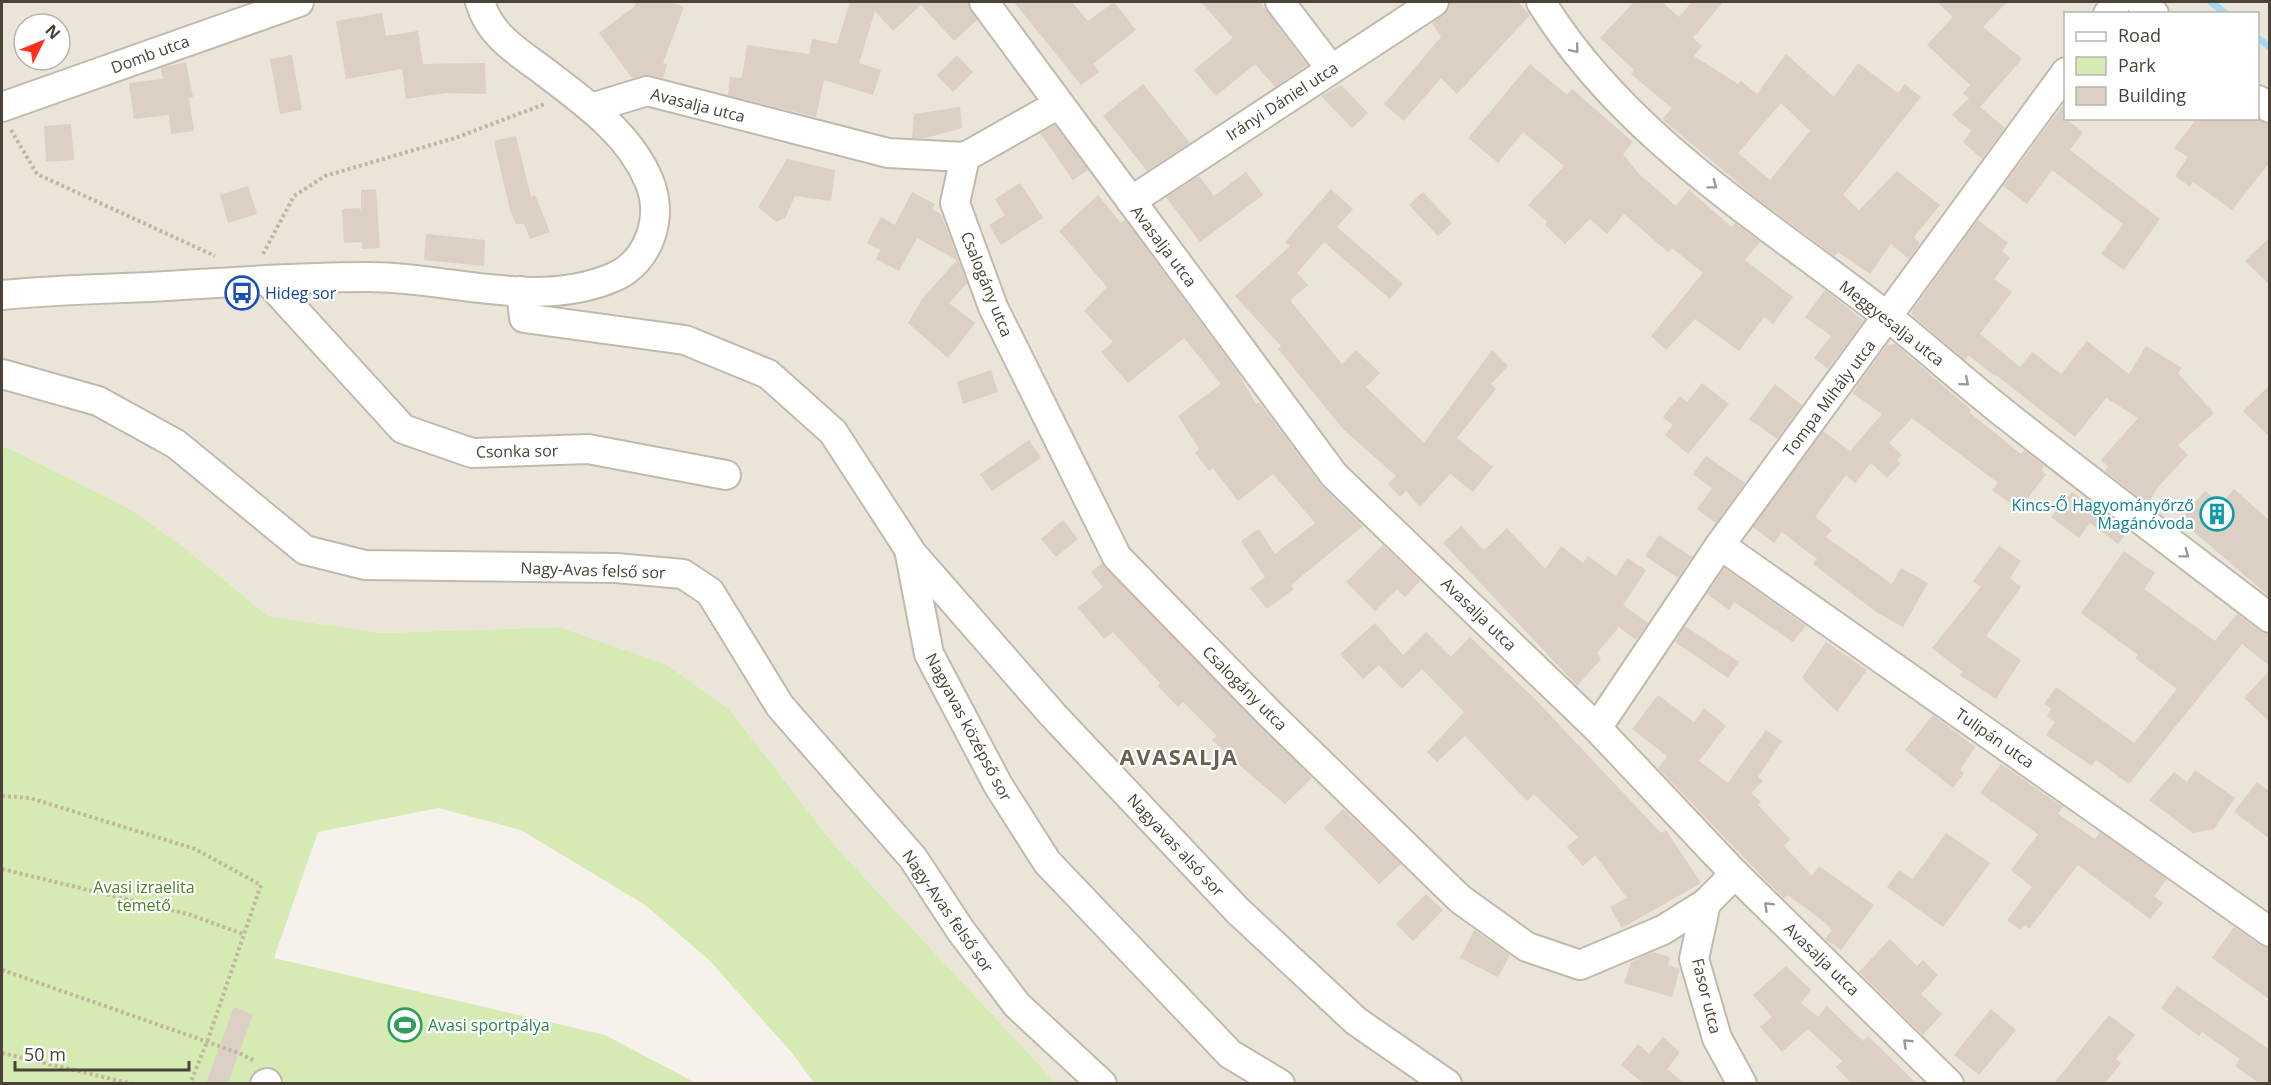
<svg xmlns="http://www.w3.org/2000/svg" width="2271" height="1085" viewBox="0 0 2271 1085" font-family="'Open Sans',sans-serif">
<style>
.residential{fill:#eae4d9;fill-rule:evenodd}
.green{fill:#d5ebb3}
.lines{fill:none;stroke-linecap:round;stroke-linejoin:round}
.stream{stroke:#a7d8f3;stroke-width:7}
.building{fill:#dbd0c3;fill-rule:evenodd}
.minor-casing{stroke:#c2b9ad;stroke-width:32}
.path{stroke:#c4b59e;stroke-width:4;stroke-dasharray:3 3;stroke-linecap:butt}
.minor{stroke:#fff;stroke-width:28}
.oneway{stroke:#9c9892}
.labels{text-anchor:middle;stroke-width:4.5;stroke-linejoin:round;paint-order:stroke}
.street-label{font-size:16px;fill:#4b4338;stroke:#fff}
.transit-label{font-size:16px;fill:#164399;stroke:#fff;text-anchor:start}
.culture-label{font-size:16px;fill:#0d838f;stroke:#fff;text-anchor:end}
.park-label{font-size:16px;fill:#4e8028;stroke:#fff}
.leisure-label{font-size:16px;fill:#27864d;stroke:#fff;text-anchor:start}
.district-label{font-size:22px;font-weight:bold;letter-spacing:1.5px;fill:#6e604f;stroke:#fff}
</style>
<rect width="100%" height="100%" fill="#f6f2eb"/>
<!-- residential -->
<path class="residential" d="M2 2H2269V1083H1056L835 846 730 710 558 627 381 633 268 616 181 545 128 508 14 450 2 447ZM2066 14H2258V118H2066ZM24 24H60V60H24Z"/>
<!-- green -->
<path class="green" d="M2 447 13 450 128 508 181 545 268 616 381 633 558 627 665 664 730 710 835 846 1056 1083H814L792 1053 710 961 645 905 521 830 438 808 318 832 274 958 605 1035 696 1083 2 1084Z"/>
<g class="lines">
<!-- stream -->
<g class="stream">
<path d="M2211 2 2226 14"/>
<path d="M2258 38 2270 47"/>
</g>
</g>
<!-- building -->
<g class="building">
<path d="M636 2H670L684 7 663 63 667 64 663 78 651 75 632 78 599 33 634 7Z"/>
<path d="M850 2H967L977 20 954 41 921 5 893 31 875 11 859 63 881 70 873 95 824 80 816 117 728 95 730 77 742 78 747 45 809 54 812 39 837 44Z"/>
<path d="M1014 2H1072L1088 21 1114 2 1136 30 1093 64 1099 72 1081 85Z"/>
<path d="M1201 2H1260L1307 65 1275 87 1255 64 1216 96 1194 70 1233 38Z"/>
<path d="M1450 2H1518L1530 15 1457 94 1441 78 1404 121 1384 104 1441 37 1432 23 1448 10Z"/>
<path d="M1634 2H1662L1679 17 1692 2H1723L1693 38 1702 46 1694 56 1738 84 1741 81 1757 94 1786 54 1834 97 1858 63 1898 93 1905 84 1921 97 1843 195 1859 210 1897 171 1940 205 1914 237 1920 243 1909 259 1891 244 1870 274 1838 252 1835 256 1756 198 1662 119 1672 108 1631 74 1634 70 1600 38ZM1781 103 1810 131 1770 180 1738 153Z"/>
<path d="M1937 2H2007L1983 27 2022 59 1980 107 2005 128 1982 159 1963 142 1971 131 1952 115 1969 98 1973 101 1963 93 1970 85 1927 45 1953 17Z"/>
<path d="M382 13 386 36 418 31 423 64 485 63 486 94 446 93 406 99 402 69 346 79 336 21Z"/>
<path d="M292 55 302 110 280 114 270 59Z"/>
<path d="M957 55 973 72 953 92 937 75Z"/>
<path d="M186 62 193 97 189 98 194 131 171 134 169 115 134 119 129 83 163 79 161 68Z"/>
<path d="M1530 64 1567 95 1572 89 1633 142 1623 154 1638 173 1676 206 1689 190 1732 227 1735 223 1760 242 1745 260 1793 297 1773 324 1764 317 1739 351 1695 319 1666 350 1651 336 1703 273 1672 248 1668 252 1624 214 1607 234 1590 219 1565 244 1545 225 1547 222 1528 205 1564 166 1523 132 1498 163 1468 138Z"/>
<path d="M1143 84 1190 143 1147 171 1103 116Z"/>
<path d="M1341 85 1368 113 1352 128 1321 96Z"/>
<path d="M2066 101V119L2083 132 2070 150 2160 219 2124 270 2101 254 2123 224 2052 170 2027 204 2003 186Z"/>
<path d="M960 107 962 128 926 138H912L914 114Z"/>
<path d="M2197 118H2256L2270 124V162L2232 210 2193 182 2190 187 2175 176 2188 157 2174 148Z"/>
<path d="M71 124 74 160 46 162 44 126Z"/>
<path d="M1055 125 1088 170 1073 180 1040 133Z"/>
<path d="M516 136 531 197 535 195 550 232 530 239 524 224H516L510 210 494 141Z"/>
<path d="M787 159 835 170 831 201 795 196 785 218 776 222 758 207Z"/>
<path d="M1246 172 1263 195 1200 242 1166 197 1199 176 1214 196Z"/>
<path d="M1020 183 1043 218 1001 245 989 225 1005 215 995 199Z"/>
<path d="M248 186 257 214 228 223 220 195Z"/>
<path d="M376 189 380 248 362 249V242L344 243 342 209 360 208 361 211V190Z"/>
<path d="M1331 189 1353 209 1337 227 1403 284 1390 299 1324 242 1297 273 1308 285 1290 300 1342 364 1356 350 1380 373 1366 387 1424 443 1492 350 1508 366 1491 384 1496 389 1457 438 1493 467 1473 492 1450 474 1420 507 1406 491 1400 497 1388 484 1396 476 1344 430 1278 349 1281 346 1235 296 1290 246 1285 242Z"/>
<path d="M912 192 935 204 932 209 941 214 967 283 949 303 975 323 948 358 908 323 922 299 957 260 917 238 899 271 876 259 880 250 867 243 881 217 895 225Z"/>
<path d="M1423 192 1452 223 1438 236 1409 205Z"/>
<path d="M1098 195 1121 223 1125 220 1237 371 1256 404 1259 402 1321 485 1363 526 1291 585 1294 589 1267 609 1250 588 1265 577 1241 541 1259 529 1275 554 1315 523 1273 474 1238 501 1213 468 1209 471 1195 453 1199 449 1178 416 1221 384 1184 338 1128 383 1101 352 1113 342 1084 311 1107 287 1059 231Z"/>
<path d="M1978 220 2008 243 2002 251 2010 258 1994 279 2012 292 1980 334 2020 367 2032 352 2061 374 2087 341 2129 374 2146 346 2182 368 2178 373 2214 413 2178 445 2188 455 2158 487 2148 504 2105 471 2108 466 2101 460 2138 418 2106 398 2075 437 1996 375 1995 376 1968 355 1965 360 1912 315V311Z"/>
<path d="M426 234 485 240 484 266 424 260Z"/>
<path d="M2270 237V285L2245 261Z"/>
<path d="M1825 290 1864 321 1828 369 1814 358 1831 336 1805 317Z"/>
<path d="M1895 344 1971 410 1969 412 2021 454 2024 450 2044 466 2041 470 2046 474 2019 510 1992 490 1998 483 1912 418 1889 443 1902 455 1897 460 1901 463 1887 478 1871 463 1855 483 1846 475 1815 517 1832 530 1826 537 1892 584 1901 568 1928 583 1903 627 1876 612 1813 564 1817 559 1782 532 1774 543 1753 527 1823 431 1850 451 1882 414 1852 393 1887 345Z"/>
<path d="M991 370 998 392 963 404 957 382Z"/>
<path d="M1702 383 1729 404 1688 454 1665 435 1673 425 1663 417 1680 396 1687 402Z"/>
<path d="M1775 384 1802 405 1777 439 1749 419Z"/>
<path d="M2270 385V437L2243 411Z"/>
<path d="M1029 440 1041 458 992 491 980 474Z"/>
<path d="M1706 456 1745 483 1716 523 1697 509 1712 488 1693 474Z"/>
<path d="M2234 489 2270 521V597L2180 520 2205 491 2221 504Z"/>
<path d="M2072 492 2083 499 2084 497 2128 531 2118 544 2090 523 2079 538 2051 517Z"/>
<path d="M1063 520 1078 539 1056 557 1041 539Z"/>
<path d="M1461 526 1484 550 1507 528 1545 569 1561 546 1583 563 1588 556 1616 576 1627 558 1646 570 1623 605 1648 623 1636 640 1619 627 1597 653 1601 659 1577 686 1443 543Z"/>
<path d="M1659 535 1692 557 1678 578 1645 556Z"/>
<path d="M1383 545 1420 581 1405 597 1397 589 1375 611 1346 582Z"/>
<path d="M1999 546 2021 561 2010 578 2021 587 1986 636 2021 660 1996 699 1960 675 1963 672 1932 648 1981 587 1973 581Z"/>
<path d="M2124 551 2155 573 2144 589 2215 641 2237 614 2260 631 2270 634V666L2242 644 2129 784 2096 760 2092 766 2046 735 2055 722 2047 716 2051 709 2044 704 2056 687 2134 743 2177 689 2135 658 2138 655 2081 613Z"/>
<path d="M1102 563 1312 778 1285 804 1230 757 1212 740 1217 736 1183 702 1178 707 1158 686 1160 683 1113 632 1104 639 1078 608 1103 587 1091 572Z"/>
<path d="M1724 568 1806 626 1793 642 1734 602 1729 610 1707 594Z"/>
<path d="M1375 623 1403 655 1426 632 1451 657 1470 637 1536 700 1661 833 1666 830 1701 883 1622 928 1610 907 1627 898 1595 855 1583 866 1567 847 1578 837 1534 794 1527 801 1465 736 1437 762 1427 752 1464 712 1422 669 1402 689 1379 665 1363 679 1340 654Z"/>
<path d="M1685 626 1739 662 1728 678 1675 642Z"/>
<path d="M1826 642 1867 670 1837 712 1802 678Z"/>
<path d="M2270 670V722L2244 698Z"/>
<path d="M1658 695 1694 722 1704 708 1726 726 1699 761 1728 783 1766 730 1782 741 1758 777 1763 781 1751 793 1761 802 1758 805 1790 839 1784 846 1812 876 1819 866 1874 905 1841 950 1825 939 1832 930 1823 921 1788 895 1784 899 1658 768 1667 756 1632 729Z"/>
<path d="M1933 715 1975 747 1960 770 1964 773 1953 788 1905 750Z"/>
<path d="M2001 764 2063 807 2058 814 2095 839 2100 832 2167 879 2154 896 2163 903 2150 919 2078 865 2029 929 2025 925 2020 930 2007 920 2032 887 2011 870 2038 834 1980 793Z"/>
<path d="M2195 770 2235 798 2214 829 2193 833 2149 800 2174 772 2187 782Z"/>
<path d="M2257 782 2270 792V839L2234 812Z"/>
<path d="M1343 809 1401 864 1379 884 1324 828Z"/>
<path d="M1946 833 1990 863 1943 927 1887 887 1899 870 1913 879Z"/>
<path d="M1426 894 1443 910 1413 941 1396 924Z"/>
<path d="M2234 927 2260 945 2270 948V1000L2212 958Z"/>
<path d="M1474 930 1510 955 1498 977 1460 958Z"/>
<path d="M1890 939 1917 966 1923 960 1938 975 1921 994 1942 1014 1923 1035 1859 972Z"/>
<path d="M1653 952 1670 957 1668 965 1680 969 1672 997 1624 983 1631 962Z"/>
<path d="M1786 966 1811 990 1801 1003 1818 1017 1827 1006 1863 1041 1868 1036 1916 1083H1851L1836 1067 1842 1061 1808 1029 1782 1052 1760 1027 1772 1017 1753 995Z"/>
<path d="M2177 986 2270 1050V1083H2259L2235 1066 2240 1059 2202 1032 2199 1036 2161 1008Z"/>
<path d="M234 1007 253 1014 228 1083H206Z"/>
<path d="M1991 1009 2016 1030 1979 1075 1954 1055Z"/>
<path d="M2109 1015 2135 1035 2116 1059 2121 1063 2105 1083H2054Z"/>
<path d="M1663 1037 1680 1052 1667 1069 1684 1083H1643L1621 1065 1638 1044 1649 1054Z"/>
</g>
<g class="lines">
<!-- minor casing -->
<g class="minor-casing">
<g id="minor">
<path d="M984 2 1334 475 1597 728 1735 874 1949 1084"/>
<path d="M1280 2 1331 69"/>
<path d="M1541 2C1624 137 1765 221 1888 317 1929 350 1969 386 2010 418 2096 486 2183 552 2270 618"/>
<path d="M2140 2 2154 14"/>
<path d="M2108 14 2117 2"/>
<path d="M2258 100 2270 108"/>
<path d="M2 107 299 2"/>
<path d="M591 108 647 91 888 153 965 157 1059 104"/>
<path d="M965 157 955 203 993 307 1117 557 1269 713 1460 899 1527 947 1580 965 1663 930 1706 903 1735 874"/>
<path d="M1131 201 1434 2"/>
<path d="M267 280 403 429 472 453 588 449 726 475"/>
<path d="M521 291 524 318 685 340 768 374 833 432 909 549 929 654 998 785 1047 862 1230 1054 1280 1084"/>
<path d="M2 295C50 290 100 289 149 287 221 283 293 277 365 277 447 276 535 311 614 277 650 261 664 216 649 181 629 132 581 100 541 69 515 50 489 34 480 2"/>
<path d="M2 374 98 401 176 444 305 550 365 565 616 568 683 574 710 592 780 706 913 858 961 931 1017 1005 1102 1084"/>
<path d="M1720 545 2270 932"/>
<path d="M909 550 1053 715 1238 911 1356 1021 1447 1084"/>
<path d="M1597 728 1720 545 2066 72"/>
<path d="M1706 903 1694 959 1717 1038 1742 1084"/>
<path d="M265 1084 267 1083"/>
</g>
</g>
<!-- path -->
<g class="path">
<path d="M11 130 37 174 215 256"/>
<path d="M263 254 294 196 325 176 455 138 545 104"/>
<path d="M2 796 30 798 195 849 261 885 207 1042 190 1084"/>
<path d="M2 869 191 915 243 934"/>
<path d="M2 970 239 1053 255 1061"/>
<path d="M2 1053 133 1084"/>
</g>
<!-- minor -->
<use href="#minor" class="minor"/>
</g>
<!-- one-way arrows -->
<defs><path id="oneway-chevron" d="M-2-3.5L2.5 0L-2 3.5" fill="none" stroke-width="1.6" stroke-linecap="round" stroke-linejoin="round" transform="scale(1.5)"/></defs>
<g class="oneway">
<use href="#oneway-chevron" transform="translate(1575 49) rotate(50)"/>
<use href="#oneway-chevron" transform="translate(1713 185) rotate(37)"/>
<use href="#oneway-chevron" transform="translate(1965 382) rotate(40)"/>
<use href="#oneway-chevron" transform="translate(2185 554) rotate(37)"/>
<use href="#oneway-chevron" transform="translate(1768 906) rotate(-136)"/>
<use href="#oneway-chevron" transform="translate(1907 1043) rotate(-136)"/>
</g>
<!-- icons -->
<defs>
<g id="bus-ring" transform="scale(1.725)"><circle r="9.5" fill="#fff" stroke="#1a4fb4" stroke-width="1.5"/><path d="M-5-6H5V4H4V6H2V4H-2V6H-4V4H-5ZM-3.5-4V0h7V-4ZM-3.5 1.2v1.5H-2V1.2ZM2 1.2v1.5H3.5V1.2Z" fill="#1a4fb4"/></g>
<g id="building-ring" transform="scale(1.725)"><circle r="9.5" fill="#fff" stroke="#0f9aa8" stroke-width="1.5"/><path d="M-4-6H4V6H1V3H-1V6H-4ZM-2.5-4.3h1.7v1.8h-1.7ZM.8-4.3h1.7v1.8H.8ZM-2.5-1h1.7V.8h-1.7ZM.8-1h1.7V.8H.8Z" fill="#0f9aa8"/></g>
<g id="stadium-ring" transform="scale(1.725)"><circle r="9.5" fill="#fff" stroke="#2e9e5b" stroke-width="1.5"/><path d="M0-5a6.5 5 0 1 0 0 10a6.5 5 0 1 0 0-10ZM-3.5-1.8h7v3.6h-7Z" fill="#2e9e5b"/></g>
</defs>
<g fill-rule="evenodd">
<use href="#bus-ring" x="242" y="293"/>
<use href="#building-ring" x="2217" y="514"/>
<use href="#stadium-ring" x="405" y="1025"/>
</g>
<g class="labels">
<!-- street labels -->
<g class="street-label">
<text transform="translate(150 54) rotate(-20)" y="6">Domb utca</text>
<text transform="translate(1282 101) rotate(-33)" y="6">Irányi Dániel utca</text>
<text transform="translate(698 105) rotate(14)" y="6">Avasalja utca</text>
<text transform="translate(1164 246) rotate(53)" y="6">Avasalja utca</text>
<text transform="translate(987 284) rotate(68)" y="6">Csalogány utca</text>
<text transform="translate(1892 323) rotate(38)" y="6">Meggyesalja utca</text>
<text transform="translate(1829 398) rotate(-53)" y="6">Tompa Mihály utca</text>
<text transform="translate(517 451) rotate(-1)" y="6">Csonka sor</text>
<text transform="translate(593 570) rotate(2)" y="6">Nagy-Avas felső sor</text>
<text transform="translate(1479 614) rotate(44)" y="6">Avasalja utca</text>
<text transform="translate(1245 688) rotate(45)" y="6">Csalogány utca</text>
<text transform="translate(969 727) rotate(62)" y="6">Nagyavas középső sor</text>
<text transform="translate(1995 738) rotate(35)" y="6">Tulipán utca</text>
<text transform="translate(1176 845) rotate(47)" y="6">Nagyavas alsó sor</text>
<text transform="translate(948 911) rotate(55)" y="6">Nagy-Avas felső sor</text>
<text transform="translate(1822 959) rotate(44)" y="6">Avasalja utca</text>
<text transform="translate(1707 996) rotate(76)" y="6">Fasor utca</text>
</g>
<!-- transit labels -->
<g class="transit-label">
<text x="265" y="299">Hideg sor</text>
</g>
<!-- culture labels -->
<g class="culture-label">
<text x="2194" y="511">Kincs-Ő Hagyományőrző<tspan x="2194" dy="18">Magánóvoda</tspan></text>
</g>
<!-- park labels -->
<g class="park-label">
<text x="144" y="893">Avasi izraelita<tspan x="144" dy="18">temető</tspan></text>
</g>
<!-- leisure labels -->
<g class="leisure-label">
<text x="428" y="1031">Avasi sportpálya</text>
</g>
<!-- district labels -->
<g class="district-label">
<text x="1179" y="765">AVASALJA</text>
</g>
</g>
<!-- border -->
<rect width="2271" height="1085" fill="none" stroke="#4b4338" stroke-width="6"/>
<!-- legend -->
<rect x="2064" y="12" width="195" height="108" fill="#ffffff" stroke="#b7b4af" stroke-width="1.5"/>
<rect x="2076" y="32" width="30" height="9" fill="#ffffff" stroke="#b7b4af" stroke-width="1.5"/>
<text x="2118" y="42" font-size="18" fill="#4b4338">Road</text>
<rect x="2076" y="57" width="30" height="18" fill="#d5ebb3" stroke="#b7b4af" stroke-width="1.5"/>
<text x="2118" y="72" font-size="18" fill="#4b4338">Park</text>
<rect x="2076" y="87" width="30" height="18" fill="#dbd0c3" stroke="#b7b4af" stroke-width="1.5"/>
<text x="2118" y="102" font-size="18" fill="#4b4338">Building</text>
<!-- north arrow -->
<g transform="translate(42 42) rotate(47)"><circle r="28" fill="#ffffff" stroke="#b7b4af" stroke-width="1.5"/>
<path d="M0-4.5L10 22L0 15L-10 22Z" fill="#ff2f19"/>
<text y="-9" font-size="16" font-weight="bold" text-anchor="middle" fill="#4b4338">N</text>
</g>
<!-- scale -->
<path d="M15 1061v9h174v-9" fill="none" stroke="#4b4338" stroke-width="3"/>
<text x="24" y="1061" font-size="18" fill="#4b4338" stroke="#ffffff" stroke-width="4.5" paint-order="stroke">50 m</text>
</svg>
